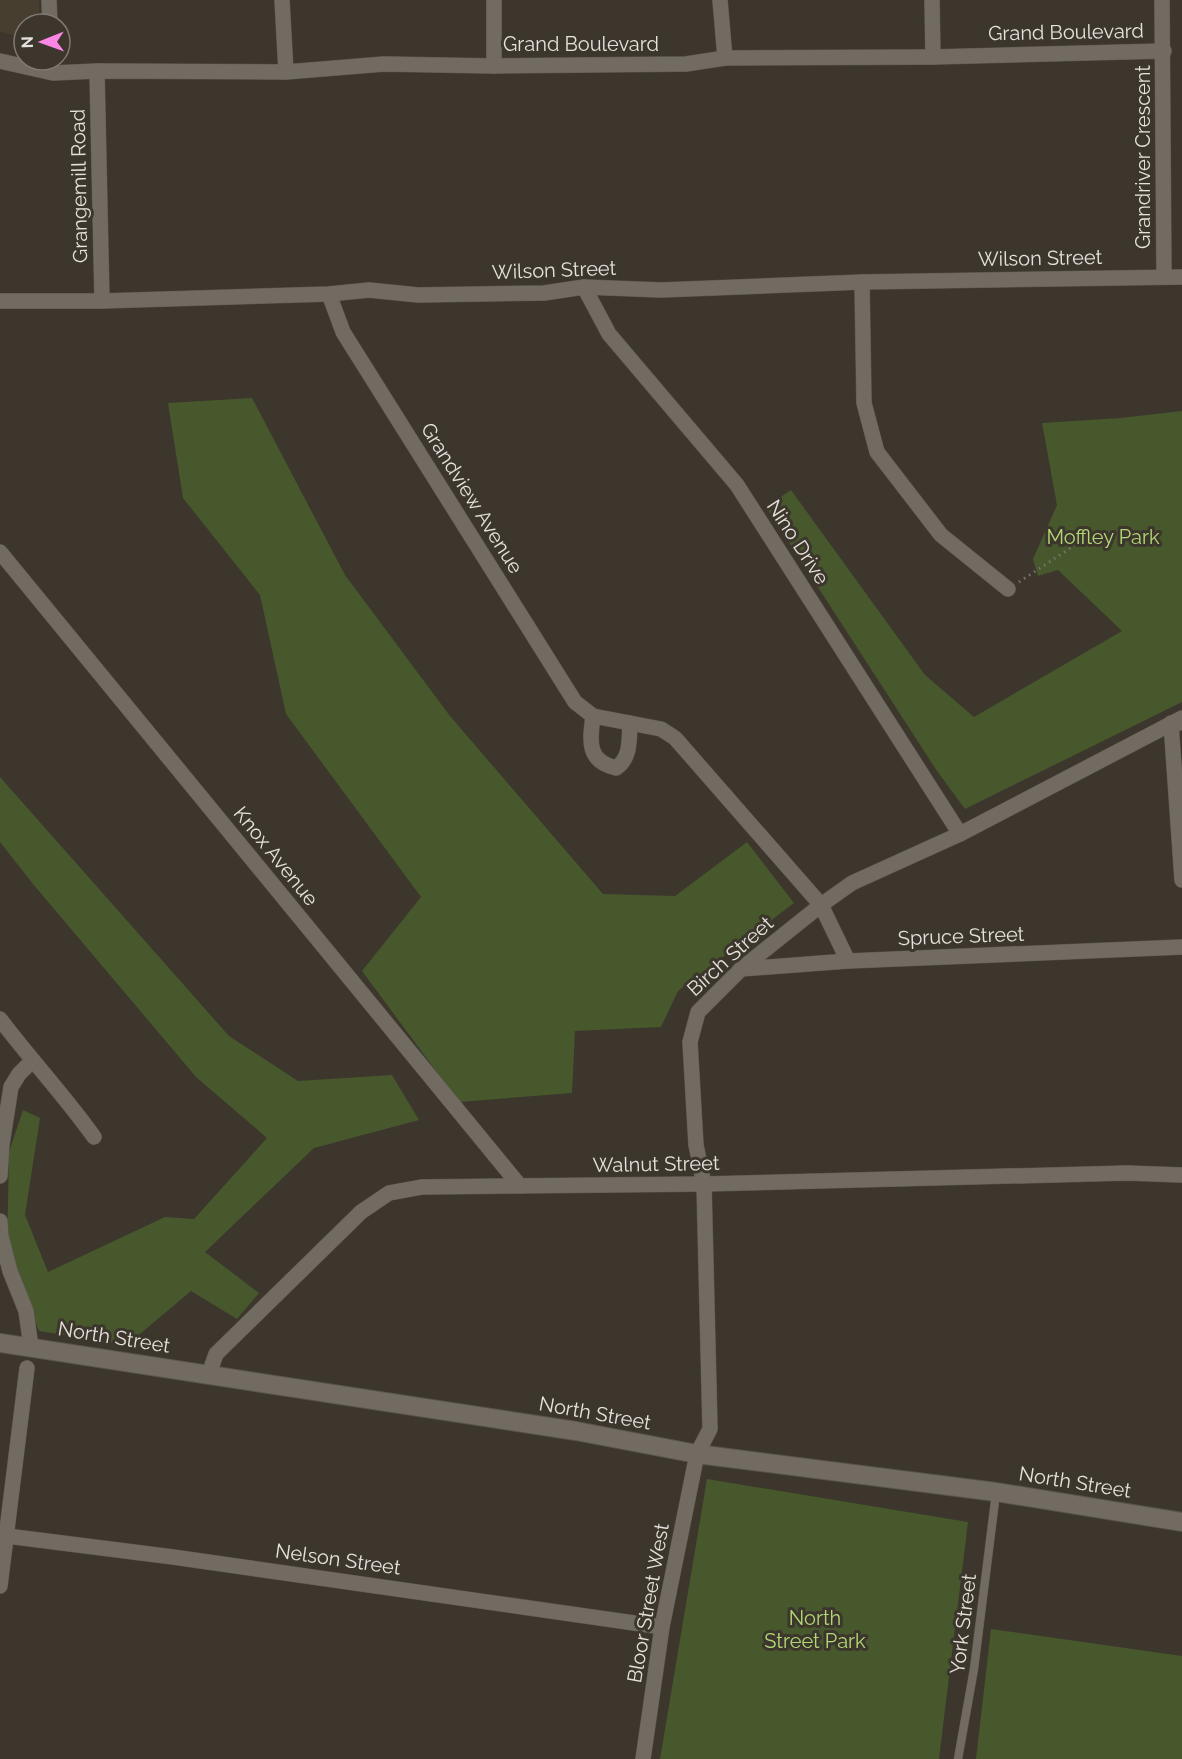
<svg xmlns="http://www.w3.org/2000/svg" width="1182" height="1759" viewBox="0 0 1182 1759" font-family="Raleway,sans-serif">
<style>
.built{fill:#483e30}
.green{fill:#47582d}
.lines{fill:none;stroke-linecap:round;stroke-linejoin:round}
.service-casing{stroke:#59544d;stroke-width:9}
.minor-casing{stroke:#59544d;stroke-width:16}
.secondary-casing{stroke:#59544d;stroke-width:20}
.path{stroke:#78736b;stroke-width:3;stroke-dasharray:1.5 4.5;stroke-linecap:butt}
.service{stroke:#726b62;stroke-width:8}
.minor{stroke:#726b62;stroke-width:15}
.secondary{stroke:#726b62;stroke-width:18}
.labels{text-anchor:middle;stroke-width:6;stroke-linejoin:round;paint-order:stroke}
.street-label{font-size:20px;fill:#e5e1dc;stroke:#3c362d}
.park-label{font-size:20px;fill:#b1d874;stroke:#3c362d}
</style>
<rect width="100%" height="100%" fill="#3c362d"/>
<!-- built -->
<path class="built" d="M0 0H39V24H24V39L0 31Z"/>
<!-- green -->
<g class="green">
<path d="M252 398 345 575 450 716 603 894 675 896 747 842 794 903 678 991 661 1027 575 1031 572 1093 459 1102 362 971 421 897 286 714 260 595 183 498 168 403Z"/>
<path d="M1182 411V702L965 809 937 771 766 507 791 490 925 675 974 717 1122 631 1058 570 1038 576 1033 559 1057 505 1042 423 1121 418Z"/>
<path d="M0 777 229 1036 298 1081 392 1075 419 1120 314 1148 205 1252 259 1293 237 1319 191 1291 127 1345 39 1331 7 1253 9 1152 23 1110 40 1118 25 1215 48 1272 165 1217 194 1219 267 1138 196 1077 33 884 0 842Z"/>
<path d="M707 1479 968 1522 939 1759H660Z"/>
<path d="M991 1629 1182 1656V1759H976Z"/>
</g>
<g class="lines">
<!-- service casing -->
<g class="service-casing">
<path id="service" d="M958 1759 974 1669 996 1493"/>
</g>
<!-- minor casing -->
<g class="minor-casing">
<g id="minor">
<path d="M49 0 50 24"/>
<path d="M282 0 286 72"/>
<path d="M494 0V66"/>
<path d="M720 0 725 58"/>
<path d="M932 0 933 57"/>
<path d="M1162 0 1164 277"/>
<path d="M0 61 53 73 97 71 286 72 384 64 494 66 686 64 725 58 933 57 1164 51"/>
<path d="M97 71 102 301"/>
<path d="M862 282 864 403 877 452 941 535 1008 589"/>
<path d="M584 287 609 334 737 485 960 834"/>
<path d="M329 294 343 332 575 702 593 716 661 729 675 738 821 905 848 961"/>
<path d="M0 301H102L329 294 369 290 418 295 544 293 584 287 661 290 862 282 1182 277"/>
<path d="M0 552 520 1186"/>
<path d="M593 716C590 740 586 761 616 768 631 758 629 740 630 723"/>
<path d="M1179 723H1171L1182 880"/>
<path d="M741 969 848 961 1182 947"/>
<path d="M0 1019C30 1059 65 1096 94 1137"/>
<path d="M0 1176 2 1144 11 1087 19 1074 32 1061"/>
<path d="M0 1221 1 1236 10 1271 26 1311 31 1347"/>
<path d="M209 1374 216 1354 361 1212 389 1193 422 1187 704 1184 1127 1173 1182 1175"/>
<path d="M7 1536 173 1557 662 1627"/>
<path d="M0 1586 27 1368"/>
<path d="M643 1759 662 1627 697 1454 710 1429 704 1184 696 1145 690 1042 698 1012 741 969 821 905 852 883 960 834 1182 718"/>
</g>
</g>
<!-- secondary casing -->
<g class="secondary-casing">
<path id="secondary" d="M0 1343 576 1431 697 1454 996 1492 1182 1522"/>
</g>
<!-- path -->
<path class="path" d="M1019 582 1069 549 1090 531"/>
<!-- service -->
<use href="#service" class="service"/>
<!-- minor -->
<use href="#minor" class="minor"/>
<!-- secondary -->
<use href="#secondary" class="secondary"/>
</g>
<g class="labels">
<!-- street labels -->
<g class="street-label">
<text transform="translate(1066 32) rotate(-1)" y="7">Grand Boulevard</text>
<text x="581" y="51">Grand Boulevard</text>
<text transform="translate(1143 157) rotate(-90)" y="7">Grandriver Crescent</text>
<text transform="translate(79 186) rotate(-91)" y="7">Grangemill Road</text>
<text transform="translate(1040 258) rotate(-1)" y="7">Wilson Street</text>
<text transform="translate(554 270) rotate(-2)" y="7">Wilson Street</text>
<text transform="translate(472 498) rotate(58)" y="7">Grandview Avenue</text>
<text transform="translate(798 542) rotate(57)" y="7">Nino Drive</text>
<text transform="translate(276 856) rotate(51)" y="7">Knox Avenue</text>
<text transform="translate(961 936) rotate(-2)" y="7">Spruce Street</text>
<text transform="translate(730 956) rotate(-42)" y="7">Birch Street</text>
<text transform="translate(656 1164) rotate(-1)" y="7">Walnut Street</text>
<text transform="translate(114 1337) rotate(9)" y="7">North Street</text>
<text transform="translate(595 1413) rotate(10)" y="7">North Street</text>
<text transform="translate(1075 1482) rotate(9)" y="7">North Street</text>
<text transform="translate(338 1559) rotate(8)" y="7">Nelson Street</text>
<text transform="translate(648 1603) rotate(-80)" y="7">Bloor Street West</text>
<text transform="translate(963 1624) rotate(-83)" y="7">York Street</text>
</g>
<!-- park labels -->
<g class="park-label">
<text x="1103" y="544">Moffley Park</text>
<text x="815" y="1625">North<tspan x="815" dy="23">Street Park</tspan></text>
</g>
</g>
<!-- north arrow -->
<g transform="translate(42 42) rotate(269)"><circle r="28" fill="#3c362d" stroke="#807a73" stroke-width="1.5"/>
<path d="M0-4.5L10 22L0 15L-10 22Z" fill="#fc86e4"/>
<text y="-9" font-size="16" font-weight="bold" text-anchor="middle" fill="#e5e1dc">N</text>
</g>
</svg>
